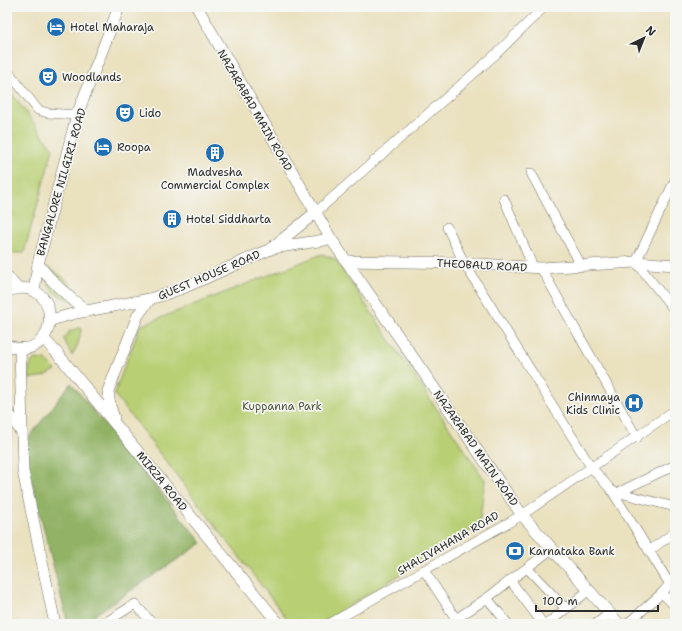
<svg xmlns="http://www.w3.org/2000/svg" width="682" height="631" viewBox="0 0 682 631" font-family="'Shantell Sans',sans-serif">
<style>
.green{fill:#b8cf73;stroke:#727d4f}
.forest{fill:#92b265;stroke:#5e6e48}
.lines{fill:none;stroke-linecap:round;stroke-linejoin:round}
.minor-casing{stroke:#6e6b5f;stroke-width:10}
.major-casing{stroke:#6e6b5f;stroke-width:12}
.minor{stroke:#fff;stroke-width:9}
.major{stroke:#fff;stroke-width:11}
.labels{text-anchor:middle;stroke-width:3.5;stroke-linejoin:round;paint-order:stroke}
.poi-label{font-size:11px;fill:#2b2b2b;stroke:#f6f6f2;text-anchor:start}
.street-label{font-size:11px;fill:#2b2b2b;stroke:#f6f6f2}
.park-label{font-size:11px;fill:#4e543d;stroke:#f6f6f2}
</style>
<rect width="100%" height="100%" fill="#f6f6f2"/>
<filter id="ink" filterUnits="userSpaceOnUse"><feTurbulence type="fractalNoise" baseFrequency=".025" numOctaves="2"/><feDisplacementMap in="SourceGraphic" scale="8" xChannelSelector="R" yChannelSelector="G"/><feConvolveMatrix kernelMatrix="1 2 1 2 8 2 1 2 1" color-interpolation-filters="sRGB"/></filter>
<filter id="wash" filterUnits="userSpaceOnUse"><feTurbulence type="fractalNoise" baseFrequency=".012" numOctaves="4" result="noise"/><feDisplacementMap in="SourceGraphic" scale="16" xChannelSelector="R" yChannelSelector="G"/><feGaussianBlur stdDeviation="0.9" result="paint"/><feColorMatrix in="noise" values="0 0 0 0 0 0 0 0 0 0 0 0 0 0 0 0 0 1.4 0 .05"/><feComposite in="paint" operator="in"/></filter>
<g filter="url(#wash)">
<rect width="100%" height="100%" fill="#eae1bf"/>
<!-- green -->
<g class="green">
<path d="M7 87 53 149 24 253H7Z"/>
<path d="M322 254 335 259 485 480 479 526 320 624H291L114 394 140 326Z"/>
<path d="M45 267C62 274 73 283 78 301 55 296 45 292 45 267Z"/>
<path d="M82 327 78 344 72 356 64 339 70 331Z"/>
<path d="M35 359 46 360 56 370 45 376 29 379C29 371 28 364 35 359Z"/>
</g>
<!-- forest -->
<path class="forest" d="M71 383 202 543 81 624H68L29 470 27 440Z"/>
</g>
<g filter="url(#ink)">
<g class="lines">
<!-- minor casing -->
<g class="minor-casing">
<g id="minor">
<path d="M7 70 38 110 48 113 77 115"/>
<path d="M531 173 581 265"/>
<path d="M675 180 636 262 675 311"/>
<path d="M504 199 533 267"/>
<path d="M315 213 496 54 544 7"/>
<path d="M447 227 464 263 591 467 612 491 669 583"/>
<path d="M541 268 637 438"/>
<path d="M612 491 675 507"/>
<path d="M617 493 675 465"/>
<path d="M649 551 675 532"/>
<path d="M527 568 566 609"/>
<path d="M424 570 456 619"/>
<path d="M510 580 543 624"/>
<path d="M662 593 675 606"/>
<path d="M487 598 552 549"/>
<path d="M103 624 135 604 153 624"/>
<path d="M329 624 522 515 675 410"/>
<path d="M460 624 456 619 487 598 508 624"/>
<path d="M547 624 589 590"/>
<path d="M596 624 610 613"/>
<path d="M627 624 662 593 675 578"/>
</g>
</g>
<!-- major casing -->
<g class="major-casing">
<g id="major">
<path d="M197 7 331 239 522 515 619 624"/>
<path d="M273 247 315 213"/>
<path d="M346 261 464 263 541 268 636 262 675 265"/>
<path d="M38 264C52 283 68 297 87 311"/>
<path d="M7 276 17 288"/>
<path d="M7 291C66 271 61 368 7 345"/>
<path d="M34 291 38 264 77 115 119 7"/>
<path d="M51 320 76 313 150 299 183 288 273 248 331 239"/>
<path d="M43 338 57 353 279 624"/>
<path d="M20 348 23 471 55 624"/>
<path d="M7 411 22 433"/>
<path d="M114 418 110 406 108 391 138 315 150 299"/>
</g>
</g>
<!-- minor -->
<use href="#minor" class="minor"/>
<!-- major -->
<use href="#major" class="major"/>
</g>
</g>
<!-- icons -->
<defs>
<g id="hotel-disc" transform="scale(1)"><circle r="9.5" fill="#1f6fb2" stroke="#f6f6f2"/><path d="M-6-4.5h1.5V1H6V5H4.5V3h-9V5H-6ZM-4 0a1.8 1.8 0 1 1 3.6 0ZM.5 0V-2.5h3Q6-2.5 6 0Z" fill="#fff"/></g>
<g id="theatre-disc" transform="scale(1)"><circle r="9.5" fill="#1f6fb2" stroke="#f6f6f2"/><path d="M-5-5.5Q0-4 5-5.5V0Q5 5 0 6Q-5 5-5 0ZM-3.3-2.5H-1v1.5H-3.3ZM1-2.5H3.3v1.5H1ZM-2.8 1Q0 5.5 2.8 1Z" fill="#fff"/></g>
<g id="building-disc" transform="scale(1)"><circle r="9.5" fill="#1f6fb2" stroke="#f6f6f2"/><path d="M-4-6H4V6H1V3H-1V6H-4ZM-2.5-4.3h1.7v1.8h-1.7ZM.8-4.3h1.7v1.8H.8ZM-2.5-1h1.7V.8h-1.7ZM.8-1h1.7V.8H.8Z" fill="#fff"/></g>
<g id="hospital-disc" transform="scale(1)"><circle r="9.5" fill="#1f6fb2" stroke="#f6f6f2"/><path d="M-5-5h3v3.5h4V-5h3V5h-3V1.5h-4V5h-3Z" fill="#fff"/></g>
<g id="bank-disc" transform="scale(1)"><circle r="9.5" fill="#1f6fb2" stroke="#f6f6f2"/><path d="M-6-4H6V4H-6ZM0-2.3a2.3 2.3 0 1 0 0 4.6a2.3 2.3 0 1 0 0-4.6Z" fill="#fff"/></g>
</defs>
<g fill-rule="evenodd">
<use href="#hotel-disc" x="56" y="27"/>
<use href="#theatre-disc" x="48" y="77"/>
<use href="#theatre-disc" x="125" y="113"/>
<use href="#hotel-disc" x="103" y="147"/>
<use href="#building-disc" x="215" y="153"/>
<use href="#building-disc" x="172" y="219"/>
<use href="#hospital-disc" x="634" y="403"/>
<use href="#bank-disc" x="515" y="551"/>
</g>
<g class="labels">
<!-- poi labels -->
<g class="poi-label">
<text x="70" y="31">Hotel Maharaja</text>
<text x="62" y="81">Woodlands</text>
<text x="139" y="117">Lido</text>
<text x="117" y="151">Roopa</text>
<text x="215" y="176" text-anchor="middle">Madvesha<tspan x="215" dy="13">Commercial Complex</tspan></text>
<text x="186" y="223">Hotel Siddharta</text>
<text x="620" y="401" text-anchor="end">Chinmaya<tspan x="620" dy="13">Kids Clinic</tspan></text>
<text x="529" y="555">Karnataka Bank</text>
</g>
<!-- street labels -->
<g class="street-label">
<text transform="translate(255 110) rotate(60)" y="4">NAZARABAD MAIN ROAD</text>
<text transform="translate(61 182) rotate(-74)" y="4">BANGALORE NILGIRI ROAD</text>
<text transform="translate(482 265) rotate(3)" y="4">THEOBALD ROAD</text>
<text transform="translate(209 275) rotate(-23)" y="4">GUEST HOUSE ROAD</text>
<text transform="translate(476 448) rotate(55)" y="4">NAZARABAD MAIN ROAD</text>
<text transform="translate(162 481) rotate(51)" y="4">MIRZA ROAD</text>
<text transform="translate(448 543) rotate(-30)" y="4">SHALIVAHANA ROAD</text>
</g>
<!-- park labels -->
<g class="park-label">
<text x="282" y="410">Kuppanna Park</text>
</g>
</g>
<!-- margin -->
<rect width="682" height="631" fill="none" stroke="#f6f6f2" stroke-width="24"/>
<!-- north arrow -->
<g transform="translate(644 38) rotate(43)" stroke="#f6f6f2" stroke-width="3" paint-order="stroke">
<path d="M0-3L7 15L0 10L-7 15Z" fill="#2b2b2b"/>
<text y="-6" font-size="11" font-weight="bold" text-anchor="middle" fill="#2b2b2b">N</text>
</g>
<!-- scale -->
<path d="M536 605v6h122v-6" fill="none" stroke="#2b2b2b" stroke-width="2"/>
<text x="542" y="605" font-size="12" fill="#2b2b2b" stroke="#f6f6f2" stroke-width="3" paint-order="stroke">100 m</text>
</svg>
